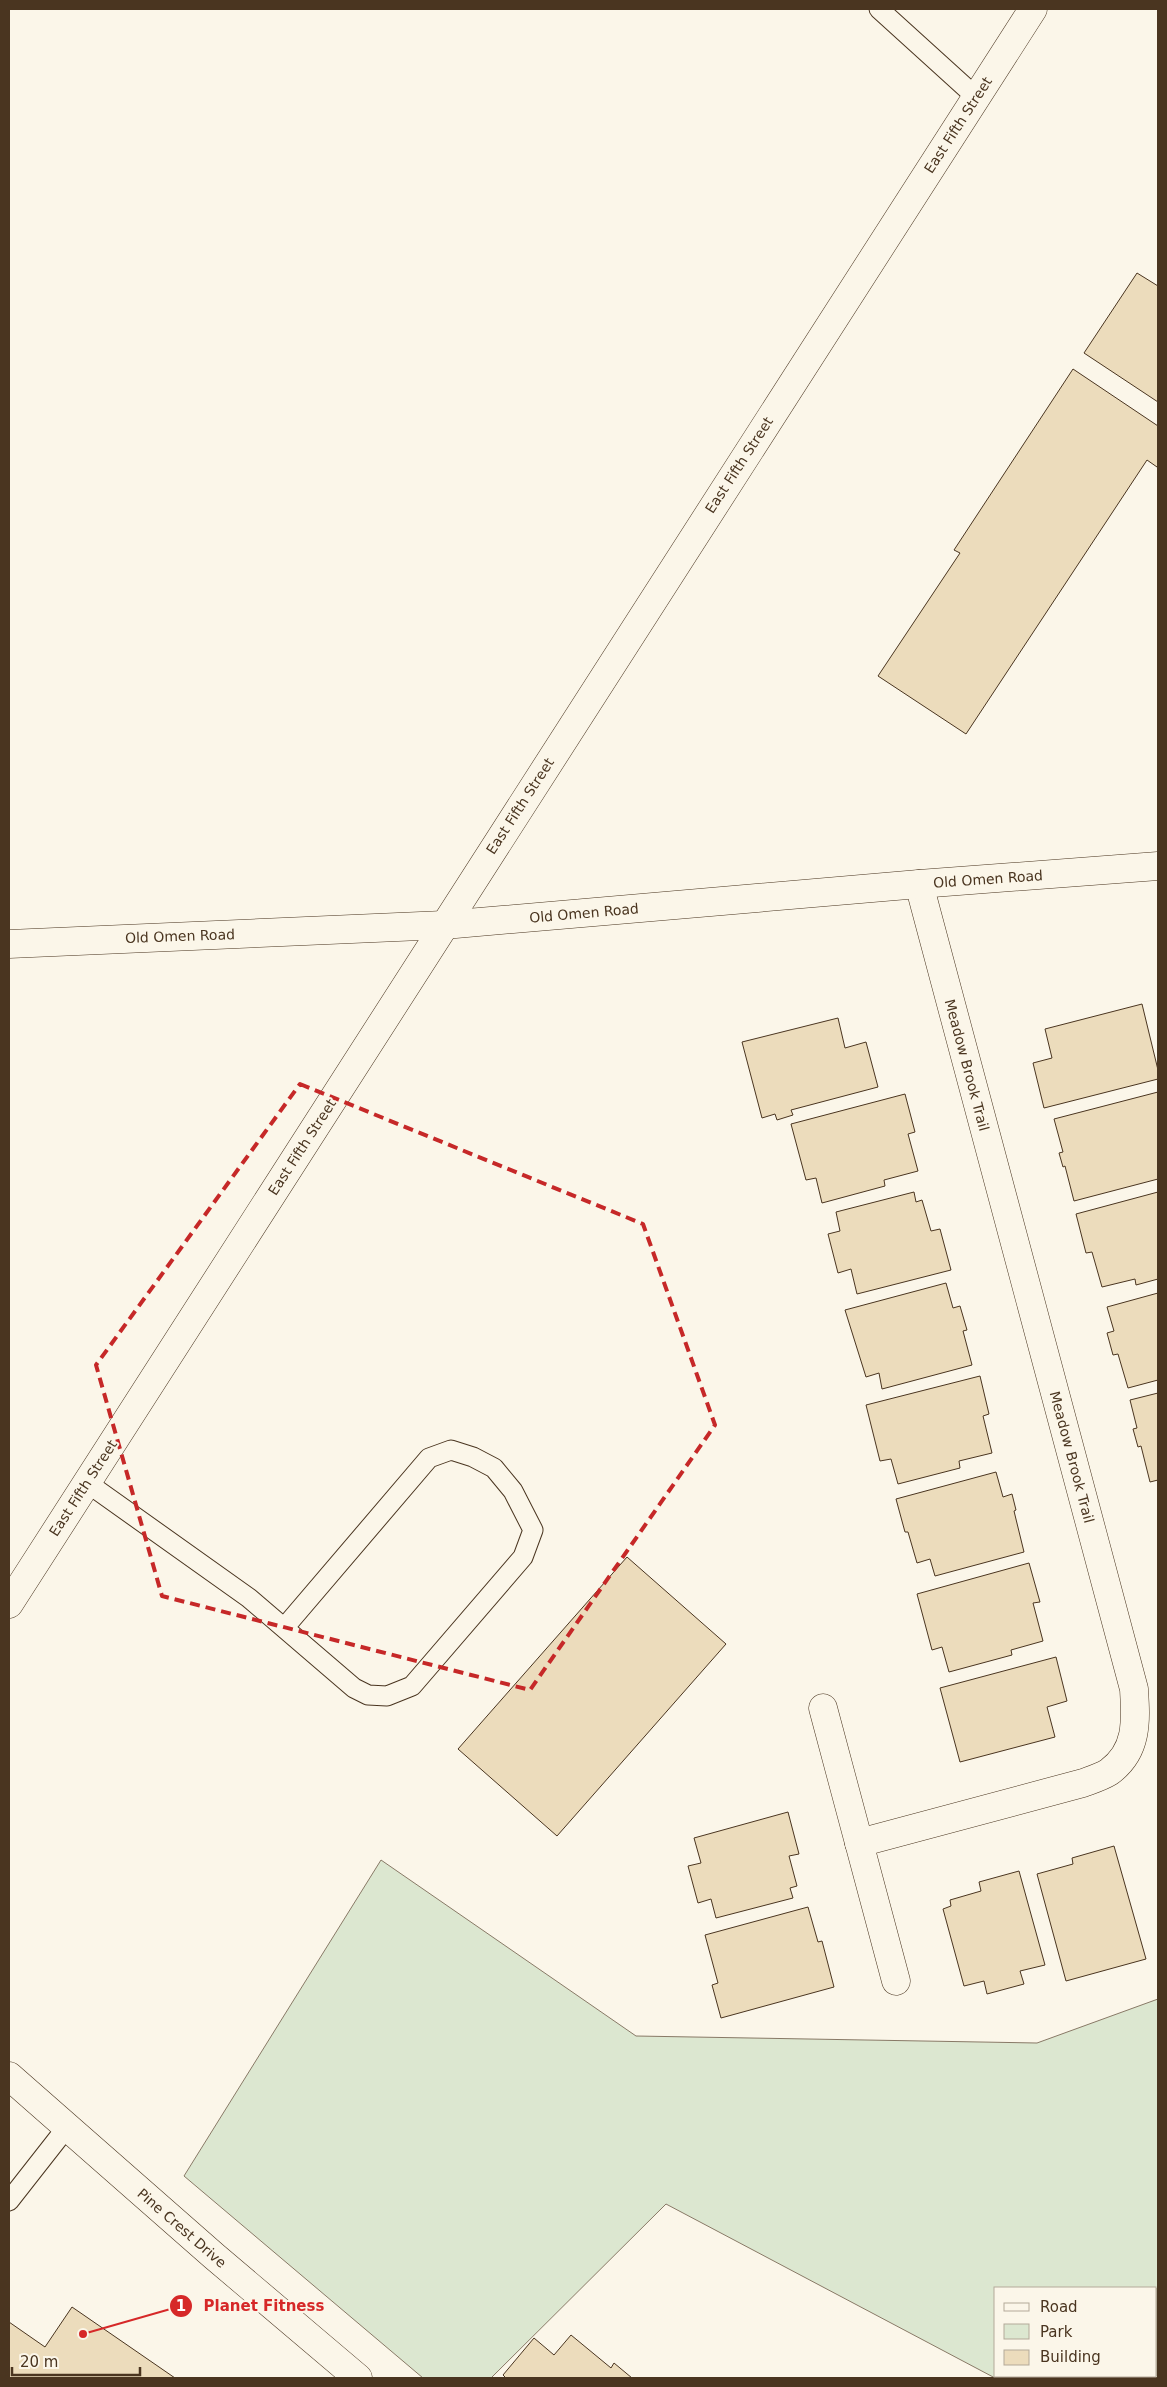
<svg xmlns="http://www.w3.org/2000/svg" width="1167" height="2387" viewBox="0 0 1167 2387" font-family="'DejaVu Sans',sans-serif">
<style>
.green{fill:#dce7d0;stroke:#887966;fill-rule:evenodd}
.building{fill:#ecdcbc;stroke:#4a3520}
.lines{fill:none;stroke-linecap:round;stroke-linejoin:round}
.lane-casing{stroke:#4a3520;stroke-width:21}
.street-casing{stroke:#4a3520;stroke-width:29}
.secondary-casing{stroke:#4a3520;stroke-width:29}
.primary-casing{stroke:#4a3520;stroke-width:29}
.lane{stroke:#fbf6e9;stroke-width:19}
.street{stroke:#fbf6e9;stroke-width:28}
.secondary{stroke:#fbf6e9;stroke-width:28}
.primary{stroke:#fbf6e9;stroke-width:28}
.marked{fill:none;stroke:#c62828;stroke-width:4;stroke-dasharray:10 6;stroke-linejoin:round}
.labels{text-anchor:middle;stroke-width:4;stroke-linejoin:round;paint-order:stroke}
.street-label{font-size:14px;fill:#4a3520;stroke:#fbf6e9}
.leader{fill:none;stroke:#d62828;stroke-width:2}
.callout-dot{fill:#d62828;stroke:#fbf6e9;stroke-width:2}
.mark-label{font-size:15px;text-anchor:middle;font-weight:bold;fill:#fff}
.callout-label{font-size:15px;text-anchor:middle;font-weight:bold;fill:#d62828;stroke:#fbf6e9;stroke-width:4;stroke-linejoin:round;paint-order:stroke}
</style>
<rect width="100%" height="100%" fill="#fbf6e9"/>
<!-- green -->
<path class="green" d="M381 1860 636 2036 1037 2043 1158 1999V2378H995L666 2204 491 2378H423L184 2176ZM996 2288H1156V2376H996Z"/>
<!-- building -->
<g class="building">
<path d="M1137 273 1158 286V402L1084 353Z"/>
<path d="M1073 369 1158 426V465L1157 467 1147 460 966 734 878 676 960 553 954 550Z"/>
<path d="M1142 1004 1158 1070V1079L1044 1108 1033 1063 1052 1058 1045 1029Z"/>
<path d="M838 1018 845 1048 866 1042 878 1087 791 1110 793 1115 777 1120 775 1114 762 1118 742 1042Z"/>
<path d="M1158 1092V1179L1074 1201 1065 1166 1063 1167 1059 1153 1063 1152 1054 1119Z"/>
<path d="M905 1094 915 1132 908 1134 918 1171 884 1180 885 1186 822 1203 816 1178 806 1180 791 1124Z"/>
<path d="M914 1192 916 1202 922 1200 931 1231 940 1229 951 1270 857 1294 851 1269 838 1273 828 1234 840 1231 836 1212Z"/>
<path d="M1158 1192V1279L1136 1285 1135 1279 1102 1287 1092 1252 1086 1253 1076 1214Z"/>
<path d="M946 1283 953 1308 960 1306 967 1330 963 1331 972 1365 882 1389 879 1373 866 1377 845 1310Z"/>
<path d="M1158 1293V1380L1128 1388 1118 1354 1113 1355 1107 1333 1114 1331 1107 1307Z"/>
<path d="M980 1376 989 1414 983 1416 992 1453 959 1461 960 1468 898 1484 891 1459 880 1461 866 1405Z"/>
<path d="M1158 1393V1480L1150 1482 1141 1446 1138 1447 1133 1429 1137 1428 1130 1400Z"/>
<path d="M996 1472 1003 1497 1012 1494 1016 1510 1014 1511 1024 1552 935 1576 930 1559 917 1563 908 1532H905L896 1499Z"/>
<path d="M627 1557 726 1644 557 1836 458 1749Z"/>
<path d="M1029 1563 1040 1602 1033 1603 1043 1641 1011 1650 1012 1655 949 1672 942 1647 932 1650 917 1594Z"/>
<path d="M1056 1657 1067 1701 1047 1707 1055 1737 960 1762 940 1688Z"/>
<path d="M788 1812 799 1854 789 1856 797 1886 790 1888 793 1898 716 1918 711 1899 698 1903 688 1866 701 1863 694 1838Z"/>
<path d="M1114 1846 1146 1959 1066 1981 1037 1874 1073 1864 1072 1858Z"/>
<path d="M1019 1871 1045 1965 1020 1971 1024 1984 987 1994 984 1981 964 1986 943 1909 951 1906 950 1900 981 1891 979 1882Z"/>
<path d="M808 1907 818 1942 822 1941 834 1987 721 2018 712 1985 718 1983 705 1935Z"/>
<path d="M72 2307 175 2378H9V2322L45 2347Z"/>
<path d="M571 2335 611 2368 614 2363 632 2378H506L503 2375 534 2338 554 2355Z"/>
</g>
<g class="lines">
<!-- lane casing -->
<g class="lane-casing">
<g id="lane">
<path d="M879 9 976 97"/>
<path d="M86 1482 249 1598 354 1688 368 1695 387 1696 412 1686 523 1557 533 1530 513 1491 494 1468 473 1457 451 1450 429 1458 284 1628"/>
<path d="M9 2201 67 2127"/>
</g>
</g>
<!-- street casing -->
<g class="street-casing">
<g id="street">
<path d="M823 1708 896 1981"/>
<path d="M859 1843 1083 1783C1091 1780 1101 1777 1109 1772 1138 1751 1136 1721 1134 1689L919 884"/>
<path d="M9 2076 214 2256 358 2378"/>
</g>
</g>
<!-- secondary casing -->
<g class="secondary-casing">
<path id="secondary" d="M9 944 444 925 919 884 1158 866"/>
</g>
<!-- primary casing -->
<g class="primary-casing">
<path id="primary" d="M9 1604 1033 9"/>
</g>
<!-- lane -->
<use href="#lane" class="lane"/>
<!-- street -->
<use href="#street" class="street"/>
<!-- secondary -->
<use href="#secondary" class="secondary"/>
<!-- primary -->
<use href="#primary" class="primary"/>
</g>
<!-- marked area -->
<path class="marked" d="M300 1084 643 1224 715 1425 530 1690 162 1596 96 1365Z"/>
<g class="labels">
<!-- street labels -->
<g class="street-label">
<text transform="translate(958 125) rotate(-57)" y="5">East Fifth Street</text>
<text transform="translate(739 465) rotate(-57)" y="5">East Fifth Street</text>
<text transform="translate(520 806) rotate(-57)" y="5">East Fifth Street</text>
<text transform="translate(988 879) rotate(-4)" y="5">Old Omen Road</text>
<text transform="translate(584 913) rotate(-5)" y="5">Old Omen Road</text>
<text transform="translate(180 936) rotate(-2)" y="5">Old Omen Road</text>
<text transform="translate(967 1065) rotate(75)" y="5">Meadow Brook Trail</text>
<text transform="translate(302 1147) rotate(-57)" y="5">East Fifth Street</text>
<text transform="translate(1072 1457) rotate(75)" y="5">Meadow Brook Trail</text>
<text transform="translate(83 1488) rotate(-57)" y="5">East Fifth Street</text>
<text transform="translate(182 2228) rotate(41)" y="5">Pine Crest Drive</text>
</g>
</g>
<!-- callouts -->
<path class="leader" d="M83 2334L181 2306"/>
<g class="callout-dot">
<circle cx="83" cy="2334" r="5"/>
<circle cx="181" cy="2306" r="12"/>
</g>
<g class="mark-label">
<text x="181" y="2311">1</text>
</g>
<g class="callout-label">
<text x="264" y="2311">Planet Fitness</text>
</g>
<!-- border -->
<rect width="1167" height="2387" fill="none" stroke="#4a3520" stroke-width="20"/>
<!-- legend -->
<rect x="994" y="2287" width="162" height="90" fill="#fbf6e9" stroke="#b4a999"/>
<rect x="1004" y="2303" width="25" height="8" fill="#fbf6e9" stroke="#b4a999"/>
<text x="1040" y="2312" font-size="15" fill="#4a3520">Road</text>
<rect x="1004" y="2324" width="25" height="15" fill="#dce7d0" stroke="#b4a999"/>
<text x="1040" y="2337" font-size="15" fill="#4a3520">Park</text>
<rect x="1004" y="2350" width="25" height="15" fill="#ecdcbc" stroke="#b4a999"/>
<text x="1040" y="2362" font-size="15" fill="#4a3520">Building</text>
<!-- scale -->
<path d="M12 2367v8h128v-8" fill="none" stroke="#4a3520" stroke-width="2.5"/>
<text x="20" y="2367" font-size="15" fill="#4a3520" stroke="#fbf6e9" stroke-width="4" paint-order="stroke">20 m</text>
</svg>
